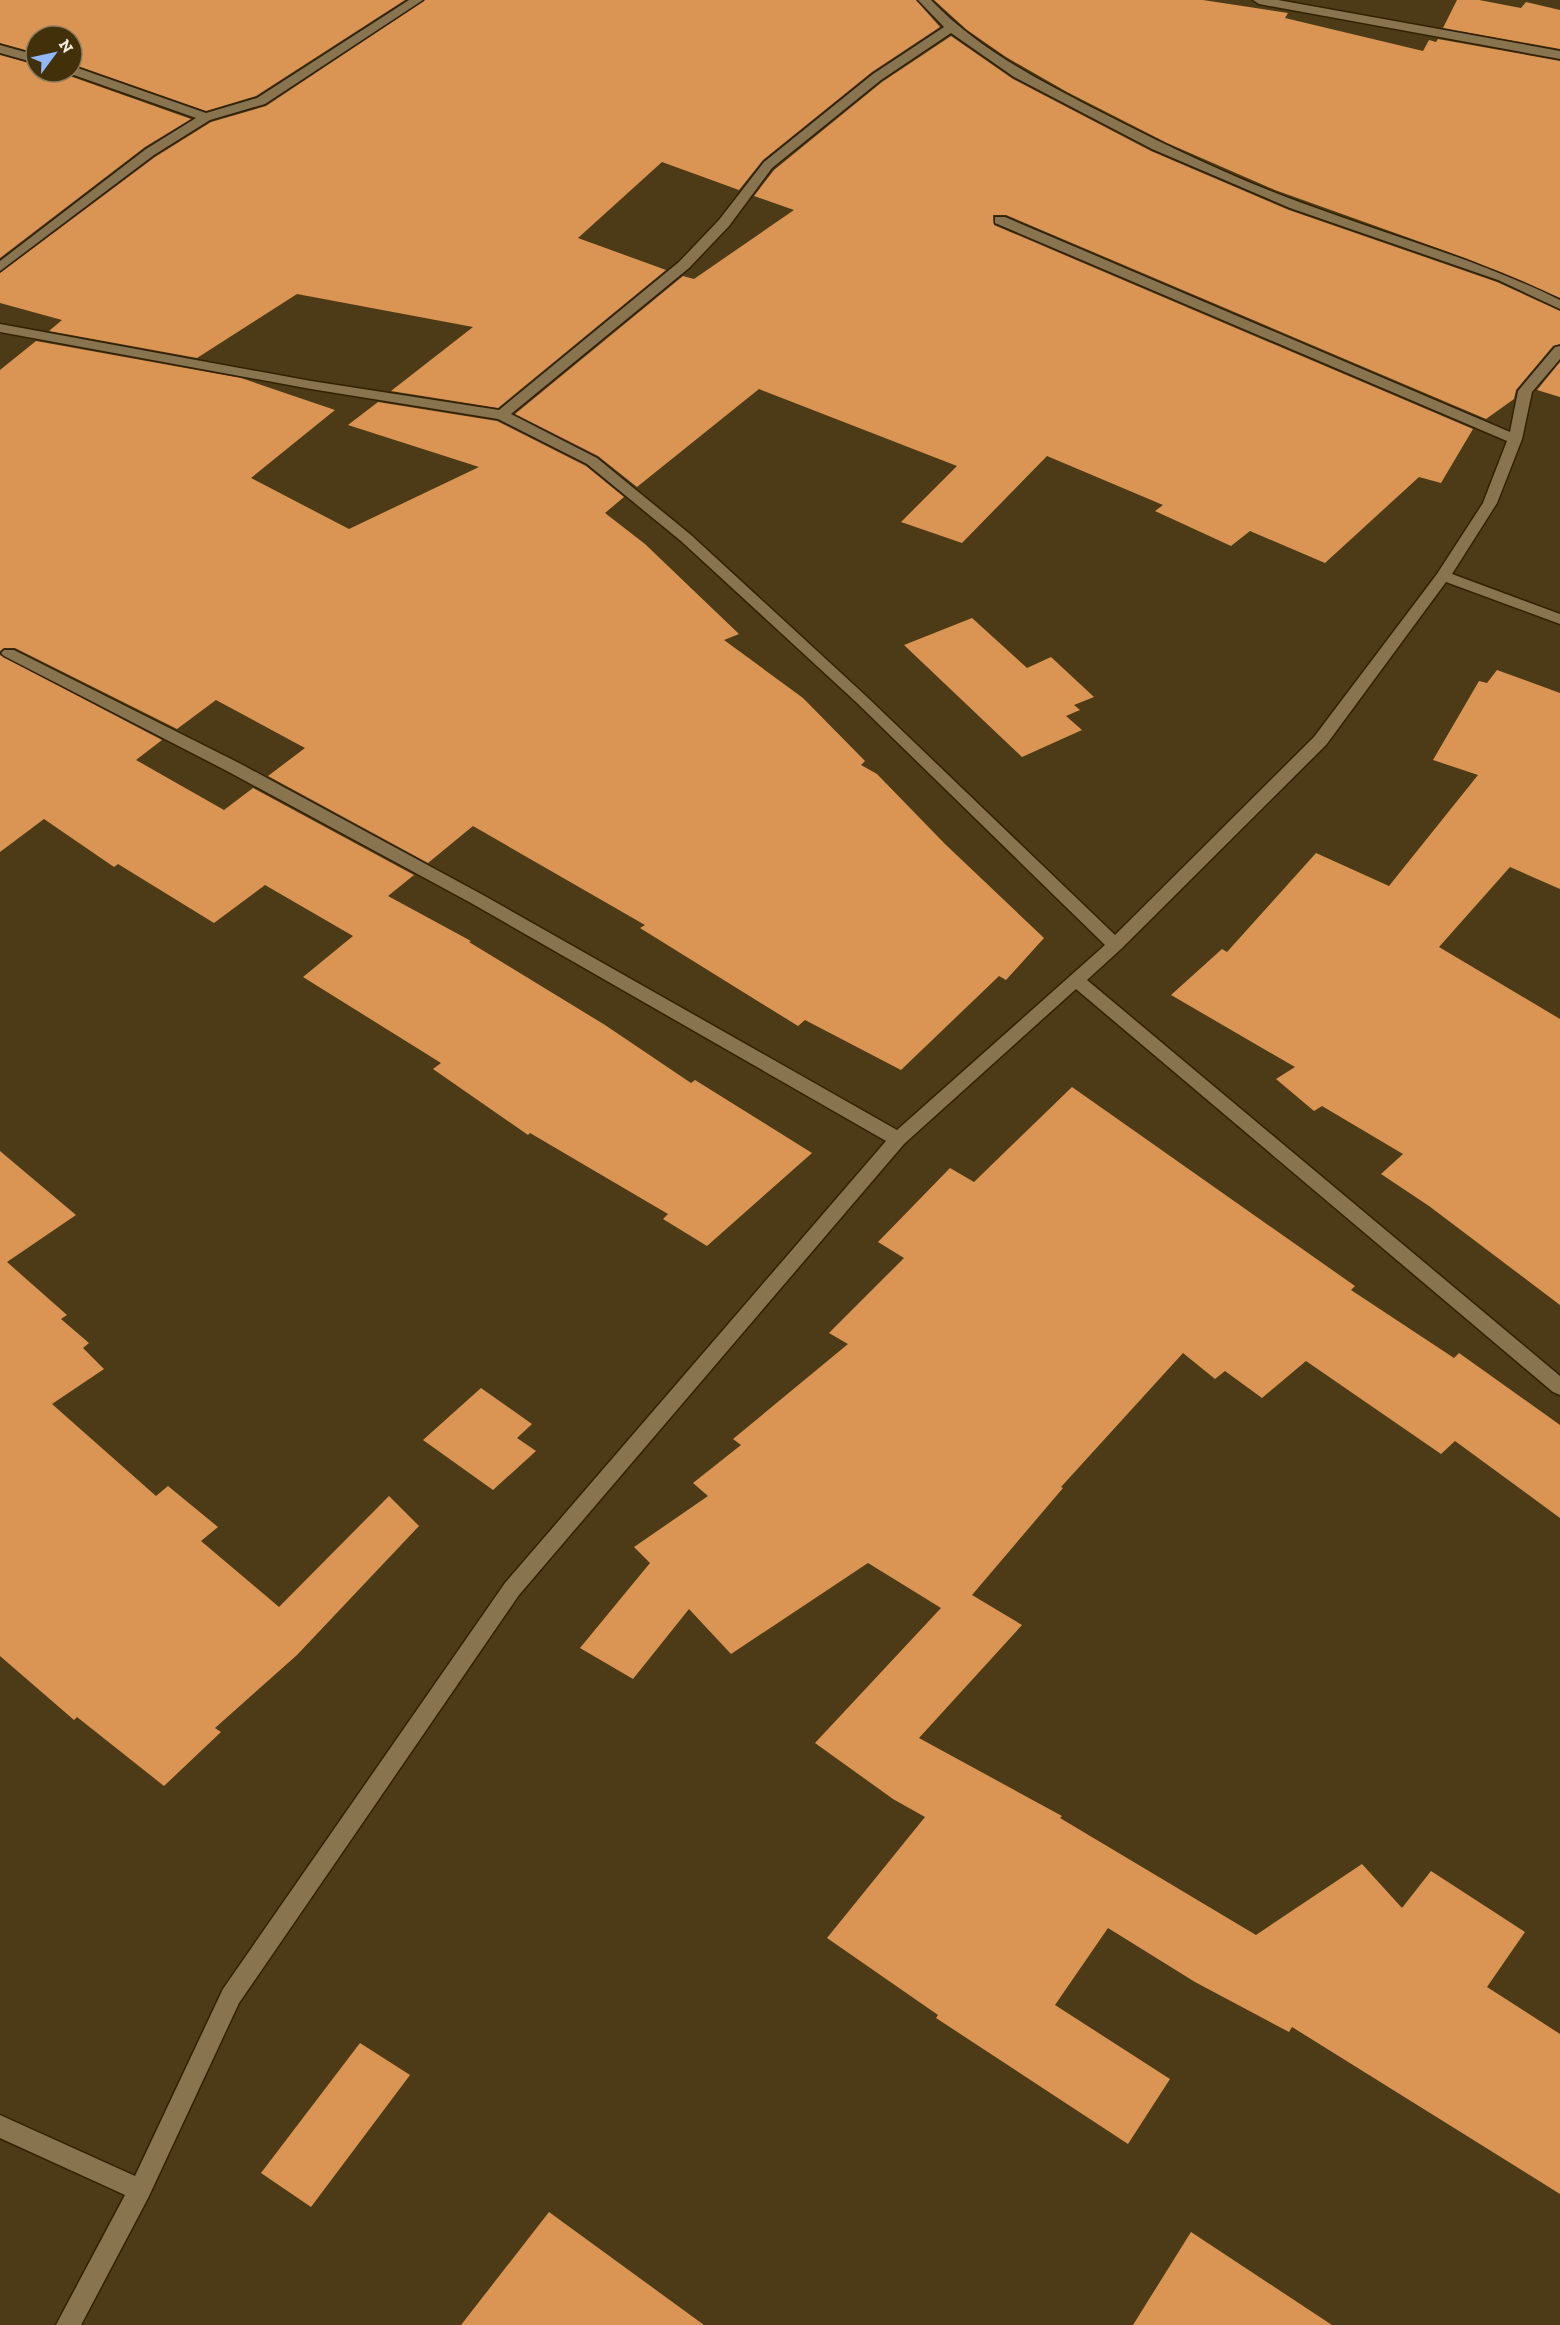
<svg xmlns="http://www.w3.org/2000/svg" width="1560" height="2325" viewBox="0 0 1560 2325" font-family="'Zilla Slab',serif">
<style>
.building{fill:#da9554}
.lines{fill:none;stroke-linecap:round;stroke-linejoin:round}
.minor-casing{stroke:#322100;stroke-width:3}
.minor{fill:#88744f;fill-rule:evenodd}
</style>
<rect width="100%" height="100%" fill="#4d3b17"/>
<!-- building -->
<g class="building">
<path d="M0 0H405L256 96 206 111 72 64V36H36V53L0 43Z"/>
<path d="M425 0H916L940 27 872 72 763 160 739 190 662 162 578 238 666 270 498 408 391 391 473 327 297 294 197 358 49 331 62 320 0 303V273L155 157 211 122 266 106Z"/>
<path d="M934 0H1203L1288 13 1285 18 1423 51 1429 40 1436 42 1438 39 1560 61V298L1465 258 1275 190 1167 143 1067 92 1006 57 967 30Z"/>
<path d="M1457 0H1479L1521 8 1526 2 1560 10V49L1443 28Z"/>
<path d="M951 36 1013 79 1151 151 1289 210 1497 282 1560 311V344L1553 346 1516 390 1514 399 1486 419 1006 215H993L994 225 1473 429 1441 483 1419 477 1325 563 1250 531 1231 546 1155 511 1163 505 1047 456 962 543 901 522 957 466 759 389 637 487 598 456 515 414 683 276 694 279 794 210 754 196 774 170 882 82Z"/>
<path d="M0 55 36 65V72H66L67 75 191 119 145 147 0 258Z"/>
<path d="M36 341 241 378 335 410 251 478 349 529 479 467 348 425 378 402 497 421 586 466 624 497 605 513 645 544 739 634 724 640 803 698 865 761 861 765 877 774 945 844 1044 938 1006 980 999 976 901 1070 805 1020 798 1026 640 928 645 925 473 826 428 863 268 776 305 748 216 700 177 729 15 648H4L0 651V370Z"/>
<path d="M1560 362V397L1537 390Z"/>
<path d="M972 618 1027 668 1051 657 1094 697 1074 705 1080 710 1066 716 1082 730 1022 757 904 645Z"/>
<path d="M0 655 162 740 136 760 224 810 253 788 414 875 388 896 471 941 469 942 605 1025 691 1083 695 1080 812 1153 707 1246 663 1219 668 1214 530 1133 528 1135 433 1069 441 1063 303 977 353 936 265 885 214 923 118 864 114 867 44 819 0 852Z"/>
<path d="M1497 670 1560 693V889L1510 867 1439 947 1560 1019V1305L1429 1206 1381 1174 1403 1154 1322 1106 1314 1111 1276 1079 1295 1067 1171 995 1222 949 1227 952 1316 853 1389 886 1478 775 1433 760 1479 681 1487 683Z"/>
<path d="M1072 1087 1355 1286 1351 1290 1454 1358 1459 1353 1560 1425V1518L1455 1441 1441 1454 1306 1361 1262 1398 1225 1371 1215 1379 1183 1353 1061 1487 1063 1488 972 1595 1022 1625 919 1738 1062 1816 1060 1818 1256 1935 1362 1864 1402 1908 1431 1871 1525 1932 1487 1987 1560 2034V2194L1292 2027 1289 2032 1195 1982 1108 1928 1055 2005 1170 2079 1128 2144 936 2018 938 2015 827 1938 925 1817 893 1799 815 1743 941 1608 868 1563 731 1654 689 1609 633 1679 580 1648 650 1563 634 1547 708 1496 693 1483 741 1445 733 1439 848 1344 829 1333 904 1258 878 1242 950 1168 974 1182Z"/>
<path d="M0 1151 76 1215 7 1262 67 1315 61 1319 89 1343 83 1348 104 1369 52 1404 156 1496 168 1486 218 1527 201 1541 279 1607 389 1496 419 1526 297 1655 215 1728 221 1732 164 1786 77 1717 74 1720 0 1656Z"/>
<path d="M481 1388 532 1424 517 1438 536 1451 493 1490 423 1440Z"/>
<path d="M360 2043 410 2075 311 2207 261 2173Z"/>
<path d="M549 2212 704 2325H461Z"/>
<path d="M1191 2232 1332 2325H1133Z"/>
</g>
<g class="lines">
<!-- minor casing -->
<g class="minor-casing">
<g id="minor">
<path d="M409 0H423L265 104 210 120 154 155 0 271V261L146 149 196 118 68 73 72 72V66L206 113 257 98Z"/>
<path d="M918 0H931C975 46 1031 76 1087 105 1157 141 1228 176 1302 203 1388 235 1477 259 1560 300V309L1498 280 1290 208 1152 149 1014 77 951 33 881 80 772 168 729 226 689 268 511 414 597 458 691 535 866 696 1115 935 1314 737 1437 574 1483 503 1507 441 995 223V217H1005L1510 432 1518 391 1555 347 1560 346V359L1532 392 1522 439 1497 503 1452 574 1560 614V624L1446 582 1326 745 1121 949 1087 980 1560 1376V1395L1553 1392 1076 989 904 1144 519 1595 239 2003 148 2198 81 2325H56L125 2195 0 2138V2115L135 2176 223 1989 505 1583 886 1141 471 903 227 771 4 656 1 653 4 650H14L239 763 483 895 897 1130 1105 945 856 702 681 541 587 464 498 419 311 389 0 332V324L311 381 499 410 679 262 719 220 764 162 873 74 944 27Z"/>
<path d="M1253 0H1278L1560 51V59L1259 4Z"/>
<path d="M0 45 36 55V63L0 53Z"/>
</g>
</g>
<!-- minor -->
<use href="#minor" class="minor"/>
</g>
<!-- north arrow -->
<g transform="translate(54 54) rotate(57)"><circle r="28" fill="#42300b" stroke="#8c7c5e" stroke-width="1.5"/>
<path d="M0-4.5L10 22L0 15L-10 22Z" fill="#91b8fd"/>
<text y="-9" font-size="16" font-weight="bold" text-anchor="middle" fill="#faefdb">N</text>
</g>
</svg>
